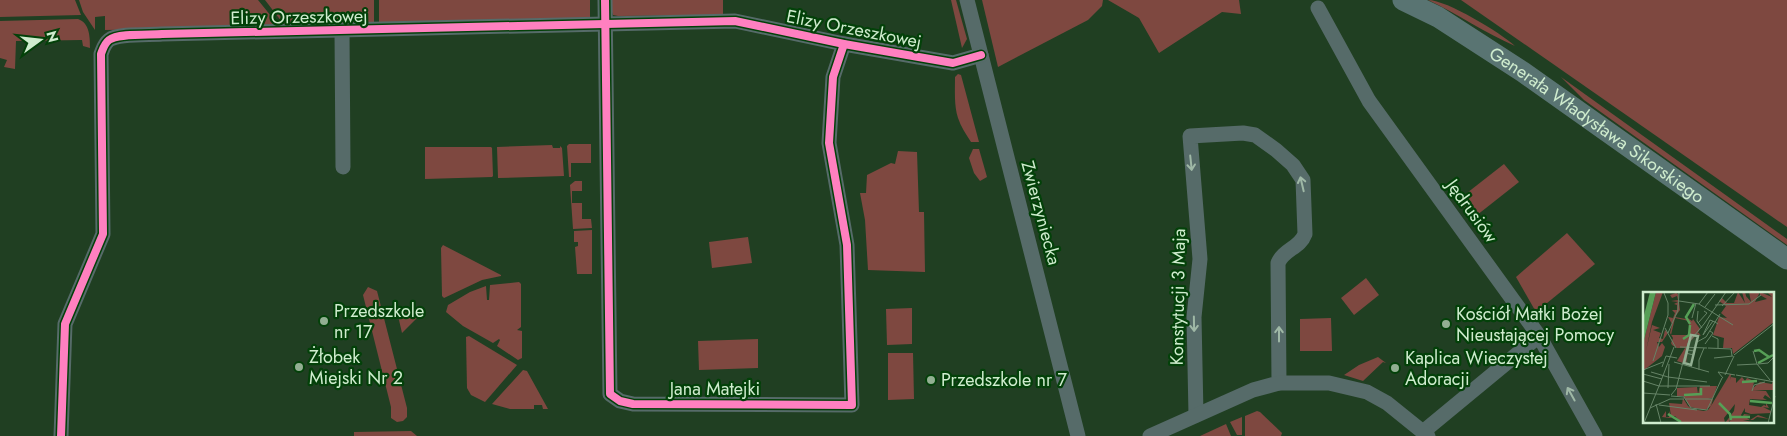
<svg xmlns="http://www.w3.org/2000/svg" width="1787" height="436" viewBox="0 0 1787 436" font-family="Jost,sans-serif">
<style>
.green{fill:#7e4840}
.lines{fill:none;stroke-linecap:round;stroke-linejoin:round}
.street{stroke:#566b69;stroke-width:15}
.secondary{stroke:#597472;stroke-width:21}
.cycleway-casing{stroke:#034109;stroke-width:11}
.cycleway{stroke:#ff80c0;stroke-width:8}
.oneway{stroke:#9fb8a6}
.poi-dot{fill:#92af92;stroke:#034109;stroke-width:2}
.labels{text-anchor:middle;stroke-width:4.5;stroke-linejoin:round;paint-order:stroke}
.street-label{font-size:18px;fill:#cfecce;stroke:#034109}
.poi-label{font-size:18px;fill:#cfecce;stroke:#034109;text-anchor:start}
.inset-river{fill:none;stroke:#569f56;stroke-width:2.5}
.inset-road{fill:none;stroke:#668467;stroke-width:1}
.view{fill:#92af92;fill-opacity:0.15;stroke:#92af92;stroke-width:2.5}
.inset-edge{fill:none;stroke:#cfecce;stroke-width:2.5}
</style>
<rect width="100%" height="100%" fill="#203f22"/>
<!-- green -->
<g class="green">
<path d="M0 0H75L81 15 0 17Z"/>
<path d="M79 0H258L280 27 105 30V16L95 17V30L83 12Z"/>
<path d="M265 0H374V23L285 26Z"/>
<path d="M379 0H590V19L379 24Z"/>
<path d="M612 0H723V15L618 16 613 15 612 12Z"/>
<path d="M951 0H956L967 39 962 48Z"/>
<path d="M982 0H1103L1102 6 1088 20 998 67Z"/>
<path d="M1108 0H1239L1241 14 1222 12 1159 53 1139 18Z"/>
<path d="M1428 0C1447 0 1501 33 1515 46 1485 33 1458 14 1428 0Z"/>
<path d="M1461 0H1787V227Z"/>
<path d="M78 19C90 23 90 38 90 48L83 46 82 40 16 41 15 69 4 67 7 60 0 58V21Z"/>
<path d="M958 74 961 75 979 142H971C966 134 961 127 958 118 954 106 955 90 955 77Z"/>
<path d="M1561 77 1787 239V245L1584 100Z"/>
<path d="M569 144H591V163H571V177H569L567 146Z"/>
<path d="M552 145 553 148H560V146L562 148 564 176 498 178 497 147Z"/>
<path d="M425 147H491L492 148 493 176 492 177 425 179Z"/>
<path d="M973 149H979L987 177 980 181 974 173 969 158Z"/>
<path d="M898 151 917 152 919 212H924L925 272 868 270 865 220 860 193H866L867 175 891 163 895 164Z"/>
<path d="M1504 164 1519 182 1472 219 1458 200Z"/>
<path d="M575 181H582V191H572V203H582V219H591L592 228 573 229 570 185Z"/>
<path d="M592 230V274H577L575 247 578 246V242H574V231Z"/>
<path d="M1567 233 1595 264 1536 312 1516 277Z"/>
<path d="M748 237 752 263 712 268 709 242Z"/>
<path d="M443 245 501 275V276L482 280 444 298 442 296 441 248Z"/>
<path d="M1366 278 1379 295 1354 315 1341 298Z"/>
<path d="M519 282 521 284V327L517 330 522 331V358L518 360 497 346 500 340 499 339 493 343 463 326 446 312 448 305 470 292 486 286 487 300H489L490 285Z"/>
<path d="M368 287 377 291 407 408V417L403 421 397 422 391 418V407L363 295Z"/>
<path d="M396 307 417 314 418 317 402 333Z"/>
<path d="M912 308V344L887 345 886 309Z"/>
<path d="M1331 318 1332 351H1300V319Z"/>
<path d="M469 336 517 365 485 402 471 395 467 388 466 337Z"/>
<path d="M758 339V368L699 370 698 341Z"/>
<path d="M888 353H913L914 399 888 400Z"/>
<path d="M1378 357 1386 363 1383 362 1363 381 1344 375 1359 365Z"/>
<path d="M523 370 527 371 548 409H543L542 405H534V409H510L492 404Z"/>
<path d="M1257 411 1260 412 1282 433 1281 436H1245V416Z"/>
<path d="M1242 417V435H1237L1230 422Z"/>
<path d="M1226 424 1231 436H1200Z"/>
<path d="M411 431 417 436H354V432Z"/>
</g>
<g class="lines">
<!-- street -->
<g class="street">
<path d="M605 0 610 394 620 401 633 404 852 405 847 245 829 143 833 77 844 44"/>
<path d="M967 0 1078 436"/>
<path d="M1318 8 1369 101 1539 336 1595 436"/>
<path d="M342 31 343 167"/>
<path d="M1196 415 1194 317 1200 259 1190 136 1243 133 1255 135 1276 150 1293 165 1303 180 1305 234C1300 248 1284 249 1278 263L1279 383"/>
<path d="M1424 431 1539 336"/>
<path d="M61 436 65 324 103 234 101 54C103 49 104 44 109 40 118 33 149 35 162 34L735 21 844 44 953 63 981 55"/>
<path d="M1150 436 1253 390 1279 383H1329L1367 392 1387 403 1428 436"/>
</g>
<!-- secondary -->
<path class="secondary" id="s1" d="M1403 0 1438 17 1523 72 1787 259"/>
<!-- cycleway casing -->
<g class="cycleway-casing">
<g id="cycleway">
<path d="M605 0 610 394 620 401 633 404 852 405 847 245 829 143 833 77 844 44"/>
<path d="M61 436 65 324 103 234 101 54C103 49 104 44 109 40 118 33 149 35 162 34L735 21 844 44 953 63 981 55"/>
</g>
</g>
<!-- cycleway -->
<use href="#cycleway" class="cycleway"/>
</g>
<!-- one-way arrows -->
<defs><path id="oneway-shaft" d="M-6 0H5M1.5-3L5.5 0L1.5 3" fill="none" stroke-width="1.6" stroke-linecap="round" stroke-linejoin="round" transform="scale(1.25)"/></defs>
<g class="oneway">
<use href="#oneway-shaft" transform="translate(1191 163) rotate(84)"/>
<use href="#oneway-shaft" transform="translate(1302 184) rotate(-103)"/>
<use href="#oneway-shaft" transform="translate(1194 324) rotate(89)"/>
<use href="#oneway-shaft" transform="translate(1279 334) rotate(-90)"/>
<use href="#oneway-shaft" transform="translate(1571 394) rotate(-119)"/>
</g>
<!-- markers -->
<g class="poi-dot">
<circle cx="324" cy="321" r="5"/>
<circle cx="1446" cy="324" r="5"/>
<circle cx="299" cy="367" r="5"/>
<circle cx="1395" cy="368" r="5"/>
<circle cx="931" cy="380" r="5"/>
</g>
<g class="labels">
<!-- street labels -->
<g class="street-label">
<text transform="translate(299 17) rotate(-1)" y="6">Elizy Orzeszkowej</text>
<text transform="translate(854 29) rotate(11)" y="6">Elizy Orzeszkowej</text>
<text dy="6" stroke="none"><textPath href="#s1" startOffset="231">Generała Władysława Sikorskiego</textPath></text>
<text transform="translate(1472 211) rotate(54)" y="6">Jędrusiów</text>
<text transform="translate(1041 213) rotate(75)" y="6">Zwierzyniecka</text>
<text transform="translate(1178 297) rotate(-89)" y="6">Konstytucji 3 Maja</text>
<text x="715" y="395">Jana Matejki</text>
</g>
<!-- poi labels -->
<g class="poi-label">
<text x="334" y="317">Przedszkole<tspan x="334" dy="21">nr 17</tspan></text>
<text x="1456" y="320">Kościół Matki Bożej<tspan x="1456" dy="21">Nieustającej Pomocy</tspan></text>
<text x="309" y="363">Żłobek<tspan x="309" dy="21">Miejski Nr 2</tspan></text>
<text x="1405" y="364">Kaplica Wieczystej<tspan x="1405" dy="21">Adoracji</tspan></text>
<text x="941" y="386">Przedszkole nr 7</text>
</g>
</g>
<!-- overview -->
<g transform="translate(1643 292)">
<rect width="131" height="131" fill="#203f22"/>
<path d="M13 0H20L9 30 3 59 9 33 17 36 10 38 18 41 16 46 20 47 22 38 25 41 19 50H14L16 55 19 51 22 55 19 64 0 79V52ZM95 0 102 11 99 0H102L105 11 103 4 108 10 106 0H117L112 10 124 7 117 3V0L129 5 124 0H131V30L90 62 89 56H80L81 46 70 43 76 25 84 26 78 21 83 14 76 9 79 6 84 11H91ZM33 1 35 2 37 18 32 25 43 27V24L48 15 52 11 43 25 49 29 50 27 57 37 55 41H56L58 44 54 42 46 51 43 72 34 69 42 56H34L29 53 27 49 28 51 30 46 27 41 29 32 25 25 30 26 29 29 32 21 29 18H34V13L31 12 35 10 28 9 35 8 34 4 29 6 27 3ZM32 26 46 29V43H28ZM87 82H91L88 83 87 88 88 85 93 86V91L99 85 102 89 104 86 111 89 110 96 117 90 129 92 131 86V98H109L123 99 128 107 122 103 120 106 124 108 107 107 106 113 118 115 121 113 123 114V111L126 116 120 115 128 119V121L108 122 102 120V116L98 123 99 126 101 122 108 123 101 124 107 128 115 123 126 127 114 125 110 128H100L114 131H86L89 125 85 131H82L91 119 92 112 81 126 82 131H38L32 124 27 126 19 125 23 119V125H26V119L28 124 26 111 39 112 40 106 45 114 49 117 61 119 65 118 68 114 62 118 47 115 40 104H34V96L54 95 55 102 57 94H74L70 106H65L70 107 68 114Z" fill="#7e4840" fill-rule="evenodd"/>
<path d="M7 0H13L0 52V27Z" fill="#569f56"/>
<path class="inset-river" d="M47 32 43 25 51 12M40 47 46 43 47 33M111 59 116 58 126 65M115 71 130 63M99 90 114 89M41 103 58 102V96M107 109 129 111M76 111 87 122 88 128M25 122 38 130M87 125H107"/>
<path class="inset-road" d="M36 9 56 12 90 33M56 12 65 0M72 13 106 12 118 3M79 14 92 0M62 15 72 2M55 19 54 29 59 36M49 26 53 11M70 29 60 43 67 28 72 30 75 32M55 31 64 21 61 19M61 32 83 0M22 36 33 56M25 41 35 18 36 0M69 44 75 47V56M54 50 63 45 77 22M62 52 70 41 67 39M37 55 64 56M65 56 88 57 89 64M110 59 114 72 127 88M43 61 50 63 51 59 45 58M91 63 132 31M71 66 90 64M10 69 25 23V11L21 1M31 70 66 80M115 72 125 71 132 64M94 73 114 72M19 75 23 64 34 66M0 78 20 70M56 78V68L61 56M8 80 25 85M0 82 19 87M82 83 91 64M93 83 132 90M25 85 64 90M80 86 75 80 92 83M0 89 16 94M16 94H67M16 94 31 55M25 96 26 72M109 99 111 93 122 90M0 101 27 103M28 103 33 97 45 51 61 32M28 104 41 105 48 116 64 118 79 86M43 107H69M13 112 18 131M16 113 54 118M7 116 27 107H41M1 131 16 94M125 131 132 104"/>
<path class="view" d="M48 43 55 44 48 73 41 71Z"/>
<rect width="131" height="131" class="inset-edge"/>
</g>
<!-- north arrow -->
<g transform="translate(40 40) rotate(75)" stroke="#034109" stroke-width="4" paint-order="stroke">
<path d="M0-4L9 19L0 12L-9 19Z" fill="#cfecce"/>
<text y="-8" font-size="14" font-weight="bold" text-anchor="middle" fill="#cfecce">N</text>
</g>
</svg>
